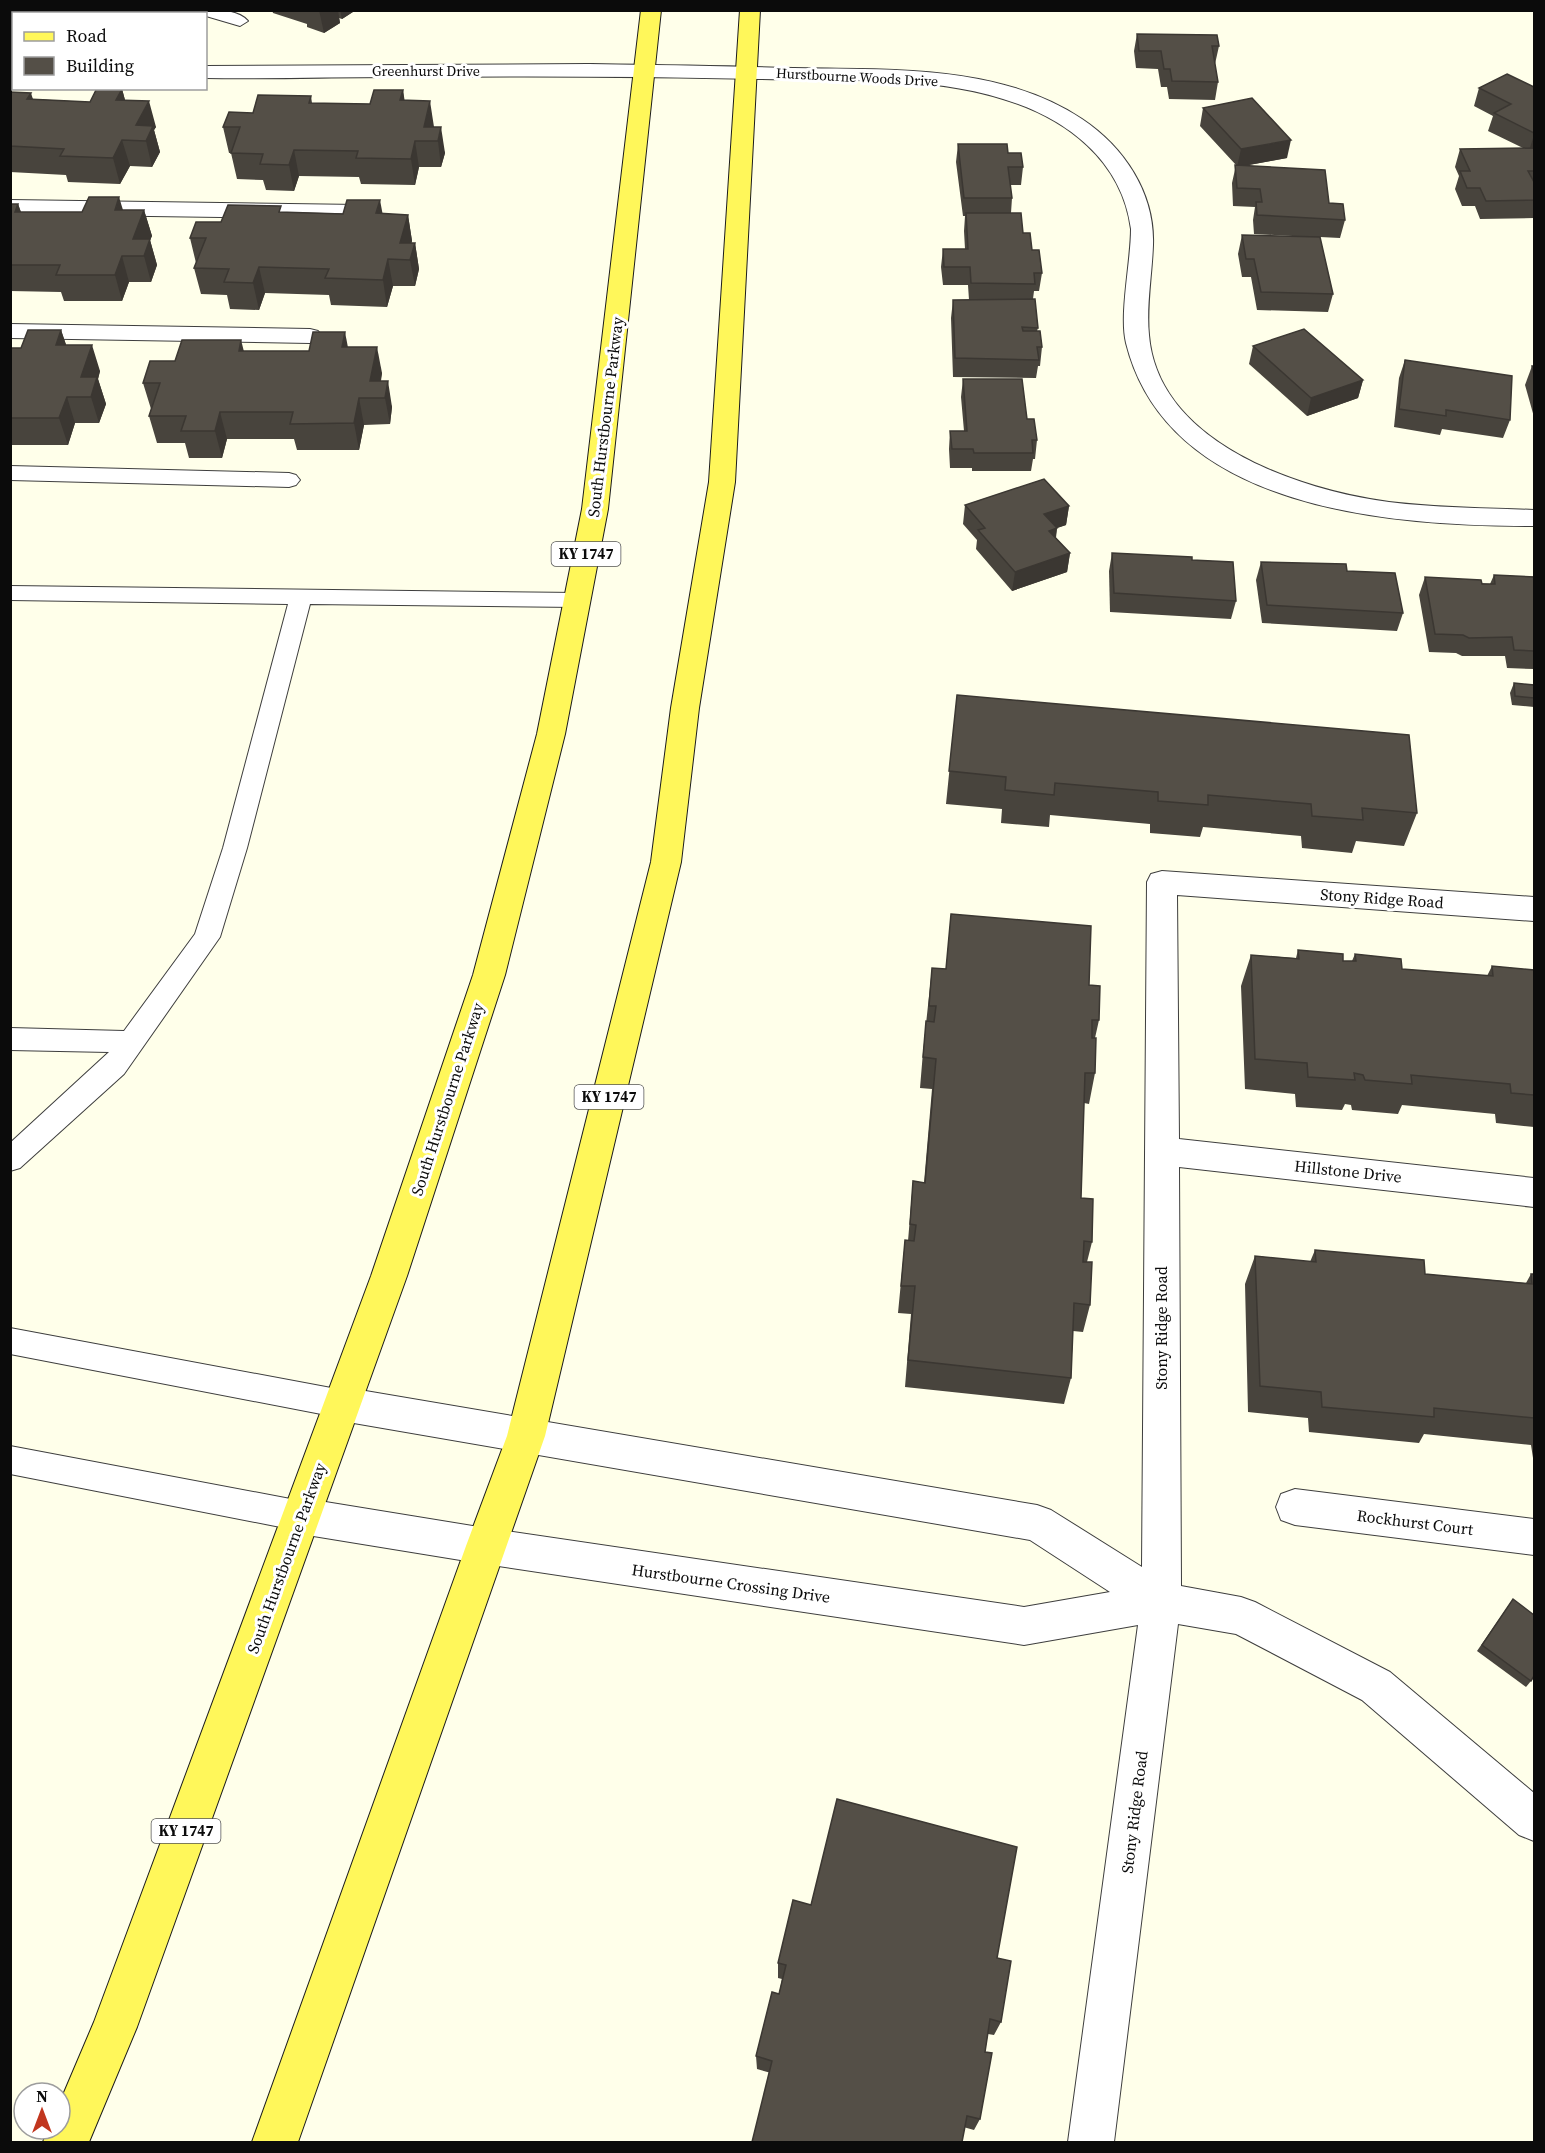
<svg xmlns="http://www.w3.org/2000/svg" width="1545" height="2153" viewBox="0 0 1545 2153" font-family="'Source Serif 4',serif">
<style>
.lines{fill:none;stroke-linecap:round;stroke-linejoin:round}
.lane-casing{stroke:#3e3e3e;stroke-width:2}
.street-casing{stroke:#3e3e3e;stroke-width:2}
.primary-casing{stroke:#1c1c1c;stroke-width:2}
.lane{fill:#fff;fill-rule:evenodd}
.street{fill:#fff;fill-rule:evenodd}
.primary{fill:#fff75a;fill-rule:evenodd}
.wall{fill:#48443d}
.shaded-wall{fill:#3b3732}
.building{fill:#544f47;stroke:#3b3732;stroke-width:1.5}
.labels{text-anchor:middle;stroke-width:6;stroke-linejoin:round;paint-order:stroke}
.far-street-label{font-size:14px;fill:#0b0b0b;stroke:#fff}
.shield{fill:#fff;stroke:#545454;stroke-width:1.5}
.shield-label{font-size:15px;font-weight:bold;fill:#0b0b0b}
.street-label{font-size:16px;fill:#0b0b0b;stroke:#fff}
</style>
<rect width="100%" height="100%" fill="#ffffea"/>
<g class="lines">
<!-- lane casing -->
<g class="lane-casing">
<g id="lane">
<path d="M195 10C211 10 237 8 248 21L240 26 206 16V14L197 13Z"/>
<rect x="10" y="32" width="4" height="10"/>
<path d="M10 466 289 473 296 475 300 480 296 485 289 487 10 480Z"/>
<path d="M10 586 577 593 585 595 588 600 585 605 577 607 310 604 247 848 220 937 124 1074 20 1168 10 1171V1143L109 1052 10 1050V1028L124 1031 195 934 223 848 288 604 10 600Z"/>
<path d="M10 1328 342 1390 353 1394 357 1404 353 1414 342 1418 10 1354Z"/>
<path d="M10 1446 301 1501 312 1506 317 1516 312 1526 301 1531 10 1474Z"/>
</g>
</g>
<!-- street casing -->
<g class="street-casing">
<g id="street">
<path d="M589 64C657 65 726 66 794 68 889 70 1000 64 1082 119 1124 147 1155 193 1153 245 1152 275 1146 306 1149 335 1158 443 1299 490 1389 502 1437 508 1486 508 1534 510V526C1392 526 1168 511 1126 343 1119 314 1131 262 1131 229 1122 160 1066 118 1003 99 926 75 839 81 759 79 638 76 517 76 395 77 332 77 269 79 206 78V66Z"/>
<path d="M14 68V80L10 81V69Z"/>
<path d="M10 200 359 205 367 207 370 212 367 217 359 219 10 214Z"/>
<path d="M10 324 310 329 318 331 322 336 318 341 310 343 10 338Z"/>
<path d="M1162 871 1534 897V921L1177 895 1179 1139 1534 1178V1207L1179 1167 1181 1586 1241 1597 1255 1602 1390 1672 1534 1793V1841L1519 1835 1362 1700 1236 1634 1178 1624 1114 2142H1068L1138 1625 1024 1645 485 1564 301 1534 287 1529 282 1516 287 1503 301 1498 485 1528 1024 1607 1110 1592 1030 1540 342 1421 329 1416 323 1404 329 1392 342 1387 1037 1505 1051 1510 1142 1567 1147 882 1151 874Z"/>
<path d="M1295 1489 1534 1519V1555L1295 1525 1281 1520 1276 1507 1281 1494Z"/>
</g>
</g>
<!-- primary casing -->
<g class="primary-casing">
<g id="primary">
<path d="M641 10H661L608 509 565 734 505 975 407 1276 137 2027 89 2142H43L48 2129H60V2102L94 2022 371 1276 473 975 537 734 582 509Z"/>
<path d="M740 10H760L735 482 699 708 681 862 545 1436 298 2142H252L466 1546 507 1436 651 862 671 708 709 482Z"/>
</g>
</g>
<!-- lane -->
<use href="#lane" class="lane"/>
<!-- street -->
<use href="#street" class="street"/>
<!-- primary -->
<use href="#primary" class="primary"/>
</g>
<!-- wall -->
<g class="wall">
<path d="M35 10H107V14H36Z"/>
<path d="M272 10H356L342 19 339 18 340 23 324 33 307 27V24L273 13Z"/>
<path d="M1137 34 1219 46 1215 64 1218 82 1215 100 1169 99 1167 87H1161L1158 69 1136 68 1134 51Z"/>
<path d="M1534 87V218L1480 219 1475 206H1462L1455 189 1459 176 1455 167 1460 149 1523 148 1488 131 1493 116 1474 106 1479 88Z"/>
<path d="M122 89 125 100 156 127 154 130 160 152 152 167 130 166 120 184 68 182 66 175 10 172V92L33 99 90 102Z"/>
<path d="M403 90 404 100 434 127 445 153 441 167H419L415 185 361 184 359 177 299 176 294 191 266 190 263 180 237 179 231 153H229L223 127 253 113 311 96 312 103 370 104Z"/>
<path d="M1203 108 1287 158 1244 166 1329 203 1345 220 1340 238 1320 237 1333 294 1328 312 1257 310 1251 277H1242L1238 254 1242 235 1311 237 1254 234 1253 220 1255 207 1233 206 1232 183 1236 165 1200 126Z"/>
<path d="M958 144 1008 153 1023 167 1021 185H1010L1012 198 1011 213 1023 233 1042 273 1039 291H1034L1033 299 1038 328 1037 331 1042 347 1040 366H1038L1036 378 953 377 951 318 953 300H969L968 285H943L941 267 943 249H965L964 231 965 216H963L956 162Z"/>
<path d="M10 204H18L21 212H82L123 210H144L152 236 150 240 157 265 151 282H129L122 301H64L61 292 10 291Z"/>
<path d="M283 212 408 215 412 241 411 243H415L419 269 415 286H393L387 307 331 305 329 295 265 293 259 310 230 309 227 295 201 294 194 268 196 263 190 238 221 222Z"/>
<path d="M61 330 66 345 100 371 98 379 106 404 99 423H75L68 445H10V348H21Z"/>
<path d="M1253 346 1363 380 1358 398 1307 416 1249 364Z"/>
<path d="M348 347 382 373 381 381 392 407 390 424 364 425 359 450H297L294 439H227L222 458H189L185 443H157L149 416 151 409 143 383 244 351H309Z"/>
<path d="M1405 360 1510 420 1503 438 1442 429 1440 435 1394 427 1399 378Z"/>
<path d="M1532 366H1534V417L1525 385Z"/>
<path d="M963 379 1027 419 1037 440 1035 459H1033L1031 471H972V468H950L949 449 950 431H964L961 397Z"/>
<path d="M965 505 1069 506 1066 525 1057 528 1056 538 1070 553 1067 572 1012 591 976 549 977 540 963 524Z"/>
<path d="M1112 553 1192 560 1236 601 1231 619 1110 612 1109 571Z"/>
<path d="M1261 562 1347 571 1403 613 1397 631 1262 623 1256 580Z"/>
<path d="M1494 575 1534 577V669L1507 668 1505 656H1462L1456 653 1429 652 1419 595 1425 577 1490 584Z"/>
<path d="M1514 683 1534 685V707L1512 705 1510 693Z"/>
<path d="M957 695 1417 813 1404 846 1356 841 1352 853 1302 848 1301 836 1203 827 1200 837 1150 833V824L1050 815 1049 827 1001 823 1002 809 946 804Z"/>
<path d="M951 914 1089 985 1099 1020 1095 1038V1073L1089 1104 1084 1103 1081 1198 1092 1242 1087 1262 1090 1305 1083 1332 1073 1331 1071 1378 1064 1404 905 1387 911 1314 898 1313 905 1240 908 1241 913 1181 924 1183 932 1089 920 1088 923 1052 932 968 946 969Z"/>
<path d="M1298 950 1343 961H1352L1355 954 1402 969 1487 976 1492 966 1534 970V1127L1496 1123 1495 1114 1402 1105 1398 1114 1352 1110 1351 1105 1345 1104 1342 1110 1296 1107 1295 1094 1245 1089 1241 986 1251 955 1296 958Z"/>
<path d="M1315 1250 1425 1274 1526 1283 1531 1274H1534V1458H1533L1531 1445 1424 1434 1419 1443 1309 1432 1308 1418 1248 1412 1245 1284 1255 1256 1310 1262Z"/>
<path d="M1513 1599 1531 1681 1526 1687 1477 1651Z"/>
<path d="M997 1958 1001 2022 994 2035 988 2034 985 2052 980 2119 974 2130 757 2069 756 2056 779 1994 782 1979 778 1978V1963Z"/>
</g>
<!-- shaded-wall -->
<g class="shaded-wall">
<path d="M319 10H338L340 23 324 33Z"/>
<path d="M340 10H356L342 19Z"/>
<path d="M122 89 129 115 116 100Z"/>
<path d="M403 90 407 116 400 100Z"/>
<path d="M31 93 39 118 27 99Z"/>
<path d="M149 101 156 127 154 130 160 152 152 167 146 141 136 125Z"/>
<path d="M430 101 434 127H424Z"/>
<path d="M441 127 445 153 441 167 438 141Z"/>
<path d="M1534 135V148L1529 151Z"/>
<path d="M122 140 130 166 120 184 113 158Z"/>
<path d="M1291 140 1287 158 1237 167 1241 149Z"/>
<path d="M415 141 419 167 415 185 411 159Z"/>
<path d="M294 150 299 176 294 191 289 165Z"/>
<path d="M119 197 127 223 115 210Z"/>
<path d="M380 200 385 227 376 213Z"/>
<path d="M18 204 27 230 15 212Z"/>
<path d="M144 210 152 236 150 240 157 265 151 282 144 256 133 239Z"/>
<path d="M408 215 412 241 407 260 400 243Z"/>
<path d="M415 243 419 269 415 286 410 260Z"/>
<path d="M122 256 129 282 122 301 115 275Z"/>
<path d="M388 259 393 286 387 307 383 280Z"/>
<path d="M259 267 265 293 259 310 253 283Z"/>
<path d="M61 330 70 356 56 345Z"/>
<path d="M345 332 350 358 342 347Z"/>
<path d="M241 340 248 367 239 351Z"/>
<path d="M92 345 100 371 98 379 106 404 99 423 91 397 81 377Z"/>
<path d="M377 347 382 373 377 398 370 381Z"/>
<path d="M1363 380 1358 398 1307 416 1311 398Z"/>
<path d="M388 381 392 407 390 424 385 398Z"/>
<path d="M67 397 75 423 68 445 59 418Z"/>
<path d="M359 398 364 425 359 450 354 423Z"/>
<path d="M220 412 227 439 222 458 215 431Z"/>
<path d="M1069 506 1066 525 1042 533 1044 514Z"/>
<path d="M1057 528 1054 547 1049 531Z"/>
<path d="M1070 553 1067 572 1012 591 1015 572Z"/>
</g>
<!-- building -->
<g class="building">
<path d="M1137 34 1217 35 1219 46H1212L1218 82 1172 81 1170 69H1164L1161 51H1139Z"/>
<path d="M1507 74 1534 87V133L1494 113 1511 104 1479 88Z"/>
<path d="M97 88 122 89 116 100 149 101 136 125 153 126 146 141 122 140 113 158 60 156 64 149 10 146V92L31 93 27 99 90 102Z"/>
<path d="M374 90H403L400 100 430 101 424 127H441L438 141H415L411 159 356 158 358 151 294 150 289 165 260 164 263 154 231 153 240 127H223L229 112 253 113 258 95 311 96 309 103 370 104Z"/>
<path d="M1252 98 1291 140 1241 149 1203 108Z"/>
<path d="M958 144H1007L1008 153H1021L1023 167H1008L1012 198H964Z"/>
<path d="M1534 148V171H1528L1534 182V200L1486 201 1480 188H1467L1460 171H1470L1460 149Z"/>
<path d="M1235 165 1325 170 1329 203 1343 204 1345 220 1257 215 1256 202H1262L1260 189 1237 188Z"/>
<path d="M89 197H119L115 210H144L133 239H150L144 256H122L115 275H56L60 265H10V204H18L15 212H82Z"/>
<path d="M347 200H380L376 213 408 215 400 243H415L410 260 388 259 383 280 325 278 329 269 259 267 253 283 224 282 229 269 194 268 206 238H190L196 222H221L228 205 281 206 279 212 343 214Z"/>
<path d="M966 213H1021L1023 233H1030L1032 250H1039L1042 273H1034L1035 284 971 283 970 267H944L943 249H968Z"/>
<path d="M1242 235 1320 237 1333 294 1261 292 1254 259H1246Z"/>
<path d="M1035 299 1038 328 1022 327 1023 331H1040L1042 347H1037L1039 360 955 358 953 300Z"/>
<path d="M1304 329 1363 380 1311 398 1253 346Z"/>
<path d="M28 330H61L56 345H92L81 377H97L91 397H67L59 418H10V348H21Z"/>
<path d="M313 332H345L342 347H377L370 381H388L385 398H359L354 423 290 424 293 412H220L215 431H181L186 416H149L160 383H143L150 361H175L182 340H241L239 351H309Z"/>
<path d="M1405 360 1512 376 1510 420 1446 410V416L1399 409Z"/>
<path d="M1532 366H1534V375Z"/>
<path d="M963 379H1022L1027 419H1034L1037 440H1032L1033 453H974L973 449H952L950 431H967Z"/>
<path d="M1044 479 1069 506 1044 514 1057 528 1049 531 1070 553 1015 572 978 530 985 528 965 505Z"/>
<path d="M1112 553 1192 557V560L1233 562 1236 601 1114 593Z"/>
<path d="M1261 562 1346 564 1347 571 1395 573 1403 613 1267 605Z"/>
<path d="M1494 575 1534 577V651L1514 650 1512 637 1469 638 1463 635 1435 634 1425 577 1481 580 1482 584H1495Z"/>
<path d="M1514 683 1534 685V698L1515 696Z"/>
<path d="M957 695 1409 735 1417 813 1362 808 1363 820 1312 816 1311 804 1208 795V805L1158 801V792L1055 783 1054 795 1005 790 1006 777 949 771Z"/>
<path d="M951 914 1091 926 1089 985 1100 986 1099 1020H1092V1038H1096L1095 1073H1085L1081 1198 1093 1199 1092 1242 1084 1241 1083 1262H1092L1090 1305 1074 1303 1071 1378 908 1360 915 1286H901L905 1240 914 1241 916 1225 910 1224 913 1181 925 1183 936 1059 923 1057 926 1021 934 1022 936 1006H929L932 968 946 969Z"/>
<path d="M1298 950 1343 954V961H1356L1355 954 1401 959 1402 969 1493 976 1492 966 1534 970V1095L1511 1093 1510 1084 1411 1075 1412 1084 1365 1080 1363 1075 1354 1073 1355 1080 1308 1077 1307 1063 1255 1059 1251 955 1299 959Z"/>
<path d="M1315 1250 1424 1260 1425 1274 1532 1284 1531 1274H1534V1418L1434 1408V1417L1322 1407 1321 1392 1260 1386 1255 1256 1316 1262Z"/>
<path d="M1513 1599 1534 1615V1676L1531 1681 1482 1645Z"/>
<path d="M837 1799 1017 1847 997 1958 1011 1961 1001 2022 990 2019 985 2052 992 2053 980 2119 967 2116 962 2142H752L772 2061 756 2056 772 1992 779 1994 786 1965 778 1963 793 1900 811 1905Z"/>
</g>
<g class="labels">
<!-- far-street labels -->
<g class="far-street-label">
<text x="426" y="76">Greenhurst Drive</text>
<text transform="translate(857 77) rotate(3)" y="5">Hurstbourne Woods Drive</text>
</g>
<!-- shield labels -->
<g class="shield">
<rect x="551.5" y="542" width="69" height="24" rx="4.5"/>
<rect x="574.5" y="1085" width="69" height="24" rx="4.5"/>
<rect x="151.5" y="1819" width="69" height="24" rx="4.5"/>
</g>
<g class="shield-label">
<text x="586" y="559">KY 1747</text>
<text x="609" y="1102">KY 1747</text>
<text x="186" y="1836">KY 1747</text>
</g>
<!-- street labels -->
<g class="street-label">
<text transform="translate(605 417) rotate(-83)" y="6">South Hurstbourne Parkway</text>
<text transform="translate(1382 898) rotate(4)" y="6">Stony Ridge Road</text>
<text transform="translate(447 1099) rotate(-72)" y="6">South Hurstbourne Parkway</text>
<text transform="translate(1348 1171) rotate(6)" y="6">Hillstone Drive</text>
<text transform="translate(1161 1328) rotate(-90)" y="6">Stony Ridge Road</text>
<text transform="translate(1415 1522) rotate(7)" y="6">Rockhurst Court</text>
<text transform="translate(286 1558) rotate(-70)" y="6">South Hurstbourne Parkway</text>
<text transform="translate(731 1583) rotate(8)" y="6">Hurstbourne Crossing Drive</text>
<text transform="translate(1134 1812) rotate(-83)" y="6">Stony Ridge Road</text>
</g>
</g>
<!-- border -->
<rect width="1545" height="2153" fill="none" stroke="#0b0b0b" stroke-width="24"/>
<!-- legend -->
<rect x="12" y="12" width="195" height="78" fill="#ffffff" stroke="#9d9d9d" stroke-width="1.5"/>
<rect x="24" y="32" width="30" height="9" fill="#fff75a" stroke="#9d9d9d" stroke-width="1.5"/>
<text x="66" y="42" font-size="18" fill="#0b0b0b">Road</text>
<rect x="24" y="57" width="30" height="18" fill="#544f47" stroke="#9d9d9d" stroke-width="1.5"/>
<text x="66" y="72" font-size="18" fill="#0b0b0b">Building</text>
<!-- north arrow -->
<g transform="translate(42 2111)"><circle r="28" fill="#ffffff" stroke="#9d9d9d" stroke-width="1.5"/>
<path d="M0-4.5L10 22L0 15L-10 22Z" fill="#c1361e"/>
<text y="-9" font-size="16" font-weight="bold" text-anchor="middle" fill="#0b0b0b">N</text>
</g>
</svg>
